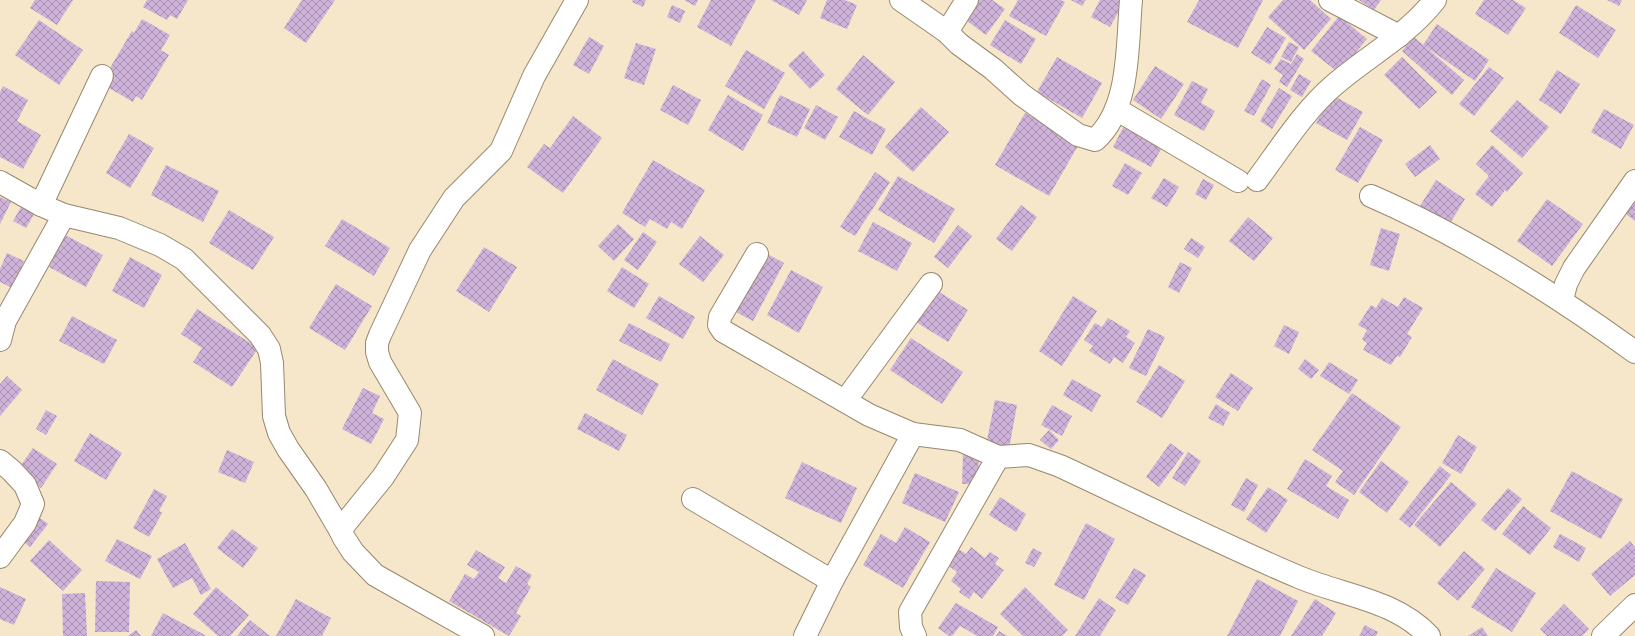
<svg xmlns="http://www.w3.org/2000/svg" width="1635" height="636" viewBox="0 0 1635 636" font-family="'Open Sans',sans-serif">
<style>
.building{fill:url(#building-cross-hatch)}
.lines{fill:none;stroke-linecap:round;stroke-linejoin:round}
.minor-casing{stroke:#97896e;stroke-width:24}
.minor{stroke:#fff;stroke-width:22}
</style>
<defs>
<pattern id="building-cross-hatch" width="8" height="8" patternUnits="userSpaceOnUse"><rect width="8" height="8" fill="#ceb2da"/><path d="M0 0l8 8M0 8l8-8" fill="none" stroke="#a891b1"/></pattern>
</defs>
<rect width="100%" height="100%" fill="#f6e6ca"/>
<!-- building -->
<g class="building">
<path d="M35 0H73L57 25 30 8Z"/>
<path d="M147 0H188L177 19 170 15 167 20 143 7Z"/>
<path d="M302 0H335L306 43 284 28Z"/>
<path d="M633 0H646L643 7 632 2Z"/>
<path d="M684 0H698L695 6Z"/>
<path d="M711 0H756L731 46 697 27Z"/>
<path d="M771 0H807L799 15Z"/>
<path d="M827 0H845L857 5 847 29 820 18Z"/>
<path d="M976 0H992L1005 9 986 35 963 18Z"/>
<path d="M1018 0H1061L1065 2 1046 36 1009 16Z"/>
<path d="M1071 0H1086L1082 6Z"/>
<path d="M1100 0H1125L1110 27 1091 17Z"/>
<path d="M1199 0H1263L1238 48 1187 22Z"/>
<path d="M1283 0H1310L1331 19 1304 50 1268 17Z"/>
<path d="M1359 0H1381L1374 10Z"/>
<path d="M1484 0H1513L1526 8 1508 35 1475 14Z"/>
<path d="M1607 0H1622L1619 6Z"/>
<path d="M672 5 685 11 680 23 667 17Z"/>
<path d="M1576 5 1616 30 1598 58 1559 33Z"/>
<path d="M1339 16 1367 39 1339 73 1311 51Z"/>
<path d="M142 19 170 35 161 50 169 55 142 100 136 96 133 102 109 88 115 77 107 73 132 31 134 33Z"/>
<path d="M39 20 83 50 59 85 15 55Z"/>
<path d="M1005 20 1036 39 1021 64 990 45Z"/>
<path d="M1437 24 1489 60 1475 81 1423 45Z"/>
<path d="M1267 27 1286 38 1270 65 1251 53Z"/>
<path d="M589 37 604 46 589 74 573 65Z"/>
<path d="M1414 37 1464 80 1452 95 1402 51Z"/>
<path d="M1289 42 1299 47 1291 62 1281 57Z"/>
<path d="M636 43 656 49 644 85 624 78Z"/>
<path d="M746 50 785 73 764 109 725 86Z"/>
<path d="M803 51 825 75 810 89 788 65Z"/>
<path d="M1297 54 1304 59 1287 87 1279 82 1283 75 1274 69 1281 59 1291 64Z"/>
<path d="M863 55 895 82 868 115 836 89Z"/>
<path d="M1057 57 1102 83 1082 118 1037 92Z"/>
<path d="M1402 57 1437 92 1419 109 1384 75Z"/>
<path d="M1155 66 1184 84 1161 119 1133 100Z"/>
<path d="M1489 67 1504 78 1474 116 1459 104Z"/>
<path d="M1557 70 1580 84 1561 114 1539 100Z"/>
<path d="M1299 74 1311 81 1302 97 1290 90Z"/>
<path d="M1262 79 1271 85 1254 116 1244 111Z"/>
<path d="M1192 81 1208 89 1201 103 1215 111 1204 131 1174 115Z"/>
<path d="M673 85 701 100 688 125 660 110Z"/>
<path d="M3 86 28 100 17 121 41 135 23 169 0 157V92Z"/>
<path d="M1279 88 1292 96 1272 129 1260 121Z"/>
<path d="M728 95 763 115 743 151 708 130Z"/>
<path d="M780 95 810 109 797 137 767 123Z"/>
<path d="M1332 95 1363 112 1347 140 1316 123Z"/>
<path d="M1517 100 1549 127 1522 158 1490 131Z"/>
<path d="M816 105 838 117 825 140 804 128Z"/>
<path d="M921 107 949 132 913 172 885 147Z"/>
<path d="M1604 109 1634 125 1621 149 1591 132Z"/>
<path d="M854 111 886 129 872 155 839 137Z"/>
<path d="M1025 113 1079 144 1049 196 995 165Z"/>
<path d="M573 116 602 138 563 193 527 167 544 144 550 148Z"/>
<path d="M1126 122 1165 142 1151 167 1113 147Z"/>
<path d="M1360 127 1383 140 1358 183 1335 170Z"/>
<path d="M129 134 154 148 130 188 106 173Z"/>
<path d="M1430 145 1440 159 1415 177 1405 164Z"/>
<path d="M1492 145 1523 173 1507 192 1505 190 1492 207 1475 194 1489 176 1476 164Z"/>
<path d="M653 160 705 190 682 229 671 222 667 229 650 219 645 227 622 213Z"/>
<path d="M1125 163 1142 173 1128 195 1112 186Z"/>
<path d="M166 165 219 191 203 222 151 195Z"/>
<path d="M875 172 890 182 855 236 840 227Z"/>
<path d="M898 176 955 209 934 243 878 210Z"/>
<path d="M1164 178 1179 187 1167 207 1151 198Z"/>
<path d="M1203 179 1214 185 1206 200 1195 194Z"/>
<path d="M1436 180 1465 199 1449 225 1420 206Z"/>
<path d="M0 197 11 202 0 224Z"/>
<path d="M1547 199 1583 224 1552 266 1517 241Z"/>
<path d="M25 200 38 207 26 228 13 221Z"/>
<path d="M1635 202V221L1626 214Z"/>
<path d="M1021 205 1037 217 1012 251 996 239Z"/>
<path d="M229 210 274 237 253 270 209 243Z"/>
<path d="M1248 217 1273 238 1254 261 1229 241Z"/>
<path d="M342 219 390 248 374 276 325 246Z"/>
<path d="M873 222 912 243 897 271 858 251Z"/>
<path d="M618 224 634 239 614 261 598 246Z"/>
<path d="M958 225 972 236 948 268 934 257Z"/>
<path d="M1381 228 1400 234 1389 271 1370 265Z"/>
<path d="M643 232 657 242 638 270 624 260Z"/>
<path d="M65 235 103 255 86 287 49 267Z"/>
<path d="M700 236 724 255 703 282 679 264Z"/>
<path d="M1191 238 1205 247 1198 258 1184 249Z"/>
<path d="M484 247 517 267 489 312 456 291Z"/>
<path d="M764 252 784 263 753 321 732 310Z"/>
<path d="M7 253 24 261 12 288 0 282V269Z"/>
<path d="M130 257 162 275 144 308 112 291Z"/>
<path d="M1180 262 1192 268 1179 293 1168 287Z"/>
<path d="M622 267 649 284 634 308 607 291Z"/>
<path d="M791 270 823 287 799 333 767 315Z"/>
<path d="M336 284 372 306 345 350 309 328Z"/>
<path d="M936 290 968 310 948 342 916 322Z"/>
<path d="M659 296 695 317 683 339 646 318Z"/>
<path d="M1073 296 1097 311 1062 366 1039 351Z"/>
<path d="M1404 297 1423 308 1407 334 1412 337 1400 357 1397 356 1391 365 1363 350 1367 343 1362 339 1367 330 1358 325 1371 305 1376 308 1382 298 1398 307Z"/>
<path d="M197 309 258 348 232 387 193 362 202 348 181 334Z"/>
<path d="M72 316 117 340 104 364 59 341Z"/>
<path d="M1108 318 1130 331 1126 337 1135 343 1123 363 1114 357 1110 364 1089 351 1093 346 1084 340 1095 323 1102 327Z"/>
<path d="M629 323 670 344 661 362 619 341Z"/>
<path d="M1284 325 1299 332 1289 354 1274 346Z"/>
<path d="M1148 329 1165 337 1146 376 1129 368Z"/>
<path d="M911 338 963 372 942 404 890 370Z"/>
<path d="M613 359 659 384 642 415 596 390Z"/>
<path d="M1305 359 1319 370 1311 379 1298 369Z"/>
<path d="M1329 362 1358 380 1349 394 1320 376Z"/>
<path d="M1159 365 1185 381 1162 418 1136 402Z"/>
<path d="M1231 373 1253 388 1238 411 1215 397Z"/>
<path d="M7 376 22 390 0 416V384Z"/>
<path d="M1072 379 1101 395 1092 412 1063 395Z"/>
<path d="M363 388 380 396 372 413 384 419 371 444 342 429Z"/>
<path d="M1352 393 1401 427 1354 495 1335 482 1343 471 1312 450Z"/>
<path d="M995 400 1017 405 1009 449 986 445Z"/>
<path d="M1216 404 1230 413 1223 426 1208 418Z"/>
<path d="M1052 405 1072 416 1062 436 1041 425Z"/>
<path d="M46 410 57 416 46 435 36 429Z"/>
<path d="M585 413 627 435 619 451 577 429Z"/>
<path d="M1049 430 1059 440 1051 449 1040 440Z"/>
<path d="M90 433 122 453 106 480 74 461Z"/>
<path d="M1458 435 1477 447 1461 474 1442 463Z"/>
<path d="M1170 443 1184 453 1159 487 1146 477Z"/>
<path d="M33 448 57 464 41 488 17 471Z"/>
<path d="M227 450 254 462 245 483 218 472Z"/>
<path d="M1188 452 1201 461 1185 486 1172 478Z"/>
<path d="M963 454 979 455 978 484H962Z"/>
<path d="M1305 459 1332 476 1326 486 1349 500 1338 519 1287 489Z"/>
<path d="M1381 461 1409 482 1387 513 1359 492Z"/>
<path d="M802 462 857 488 841 523 785 498Z"/>
<path d="M1440 466 1451 475 1410 528 1399 519Z"/>
<path d="M1572 471 1623 499 1601 539 1550 511Z"/>
<path d="M915 473 959 492 945 522 902 503Z"/>
<path d="M1246 478 1258 485 1244 512 1231 505Z"/>
<path d="M1451 482 1477 504 1440 547 1414 525Z"/>
<path d="M1268 487 1288 500 1266 533 1246 519Z"/>
<path d="M1508 488 1522 499 1495 531 1481 520Z"/>
<path d="M154 489 167 496 159 511 162 513 149 537 133 528Z"/>
<path d="M1000 497 1026 514 1016 532 989 515Z"/>
<path d="M1523 506 1551 528 1530 555 1502 534Z"/>
<path d="M36 515 48 524 30 547 18 538Z"/>
<path d="M1086 523 1115 539 1084 600 1054 585Z"/>
<path d="M905 527 930 542 903 588 863 565 881 534 896 543Z"/>
<path d="M232 529 258 548 243 568 217 548Z"/>
<path d="M1560 534 1586 548 1579 562 1553 547Z"/>
<path d="M117 539 152 556 140 579 105 561Z"/>
<path d="M49 540 82 570 63 591 30 561Z"/>
<path d="M1630 541 1635 547V575L1610 596 1591 574Z"/>
<path d="M185 543 211 589 201 595 192 578 173 588 157 559Z"/>
<path d="M971 547 985 558 990 552 999 558 995 564 1004 570 982 599 974 592 969 599 959 592 961 589 951 581 957 572 946 564 957 548 966 554Z"/>
<path d="M1033 548 1042 553 1034 567 1025 563Z"/>
<path d="M476 550 505 567 498 578 506 583 516 566 532 575 527 584 531 587 516 613 521 616 509 636 449 601 465 574 474 579 479 572 467 565Z"/>
<path d="M1464 551 1485 569 1458 601 1437 583Z"/>
<path d="M1134 568 1146 575 1128 605 1115 598Z"/>
<path d="M1496 568 1536 593 1512 632 1471 607Z"/>
<path d="M1257 579 1298 601 1280 636H1227Z"/>
<path d="M96 581 130 582 129 632H95Z"/>
<path d="M0 587 26 599 14 625 0 619Z"/>
<path d="M216 587 249 615 230 636H218L193 614Z"/>
<path d="M1025 587 1068 630 1062 636H1023L1000 614Z"/>
<path d="M85 593 87 636H63L62 594Z"/>
<path d="M1099 598 1116 610 1100 636H1075Z"/>
<path d="M296 599 331 618 322 636H276Z"/>
<path d="M1315 599 1336 613 1322 636H1291Z"/>
<path d="M956 603 998 627 993 636H977L960 626 952 636H949L938 628Z"/>
<path d="M1564 604 1589 629 1582 636H1547L1540 629Z"/>
<path d="M163 613 205 635 204 636H151Z"/>
<path d="M250 620 270 636H237Z"/>
<path d="M1365 625 1378 632 1376 636H1359Z"/>
<path d="M1482 627 1488 636H1468Z"/>
<path d="M136 630 141 636H128Z"/>
<path d="M999 631 1007 636H996Z"/>
</g>
<g class="lines">
<!-- minor casing -->
<g class="minor-casing">
<g id="minor">
<path d="M901 0 947 32 959 44 993 69 1022 95 1078 135 1095 140C1131 108 1127 44 1131 0"/>
<path d="M1330 0 1399 36"/>
<path d="M947 32 967 0"/>
<path d="M1116 109 1238 181"/>
<path d="M1257 180C1280 149 1304 111 1333 86 1366 57 1407 36 1435 0"/>
<path d="M0 182 41 205 64 215 119 228 160 245 184 259 260 335 269 349 272 363 274 416 279 433 288 449 316 489 340 530"/>
<path d="M1371 196C1465 237 1552 292 1635 352"/>
<path d="M41 205 102 76"/>
<path d="M757 254 720 317 719 325 723 331 869 415 913 434 960 440 998 457 1029 455 1060 466C1140 503 1220 544 1301 578 1345 596 1395 600 1429 636"/>
<path d="M1562 300 1566 284 1574 268 1635 181"/>
<path d="M0 340 5 321 64 215"/>
<path d="M845 401 931 284"/>
<path d="M0 461 12 471 25 485 33 504 25 523 0 557"/>
<path d="M693 499 832 581"/>
<path d="M483 636 375 575 353 552 344 538 340 530 383 477 407 440 410 413 380 362 377 352V343L380 335 420 250 454 198 501 151 534 76 577 0"/>
<path d="M805 636 832 581 913 434"/>
<path d="M915 636 911 627 910 612 998 457"/>
<path d="M1603 636 1635 605"/>
</g>
</g>
<!-- minor -->
<use href="#minor" class="minor"/>
</g>
</svg>
